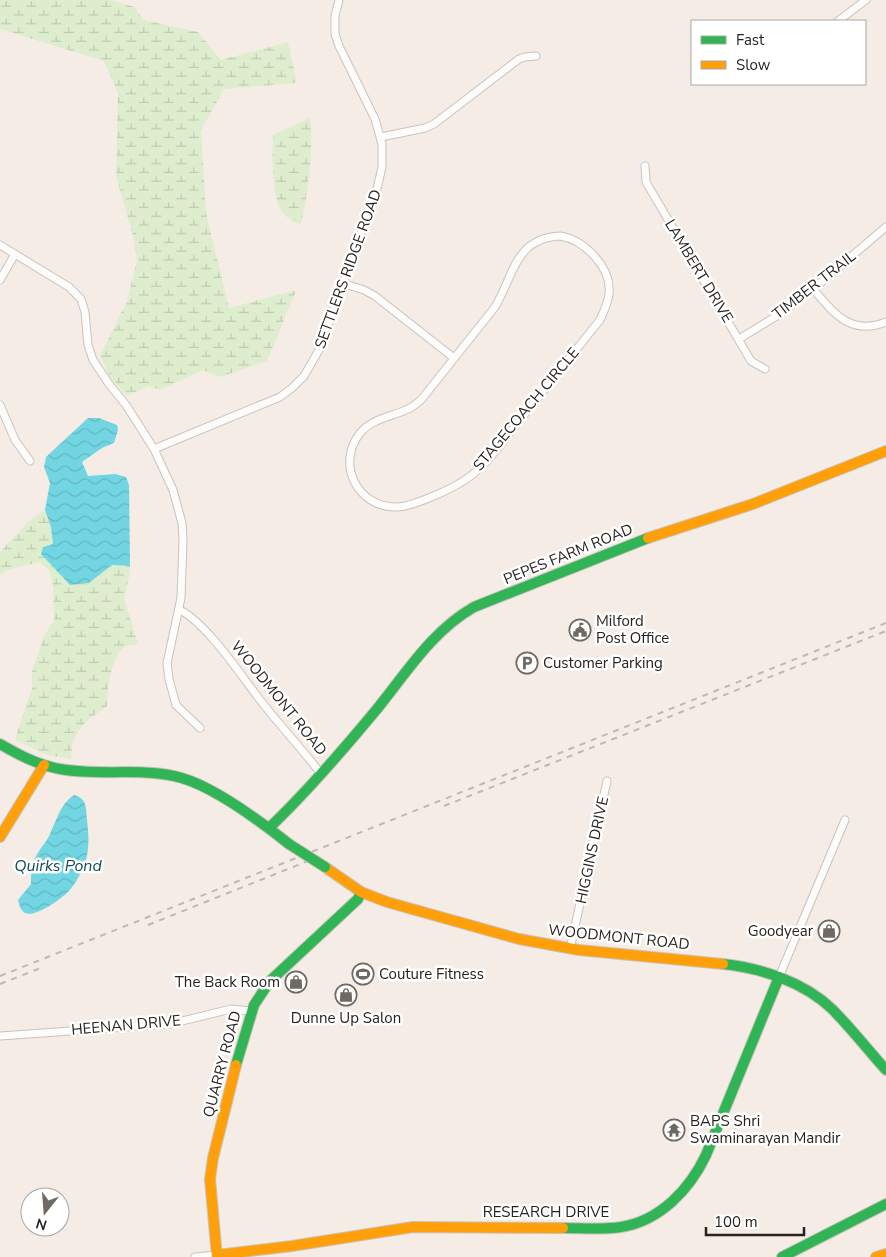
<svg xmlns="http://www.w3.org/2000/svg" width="886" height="1257" viewBox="0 0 886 1257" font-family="'Nunito Sans',sans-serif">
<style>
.wetland{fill:url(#wetland-marsh)}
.water{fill:url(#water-waves)}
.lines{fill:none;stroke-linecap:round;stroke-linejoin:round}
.street-casing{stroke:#c9c3bd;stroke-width:9}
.fast-casing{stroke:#c9c3bd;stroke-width:12}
.slow-casing{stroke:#c9c3bd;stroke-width:12}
.street{stroke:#fefcfb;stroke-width:7}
.fast{stroke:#30b455;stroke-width:10}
.slow{stroke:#ff9f0a;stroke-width:10}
.rail{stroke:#bbb9b7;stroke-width:2;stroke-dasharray:6 6;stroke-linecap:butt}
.fast-bridge-casing{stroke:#c9c3bd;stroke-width:12;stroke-linecap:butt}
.fast-bridge{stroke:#30b455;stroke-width:10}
.labels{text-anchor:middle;stroke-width:5;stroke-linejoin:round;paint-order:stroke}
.street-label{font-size:15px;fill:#27221d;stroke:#fff}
.poi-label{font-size:15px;fill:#27221d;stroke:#fff;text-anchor:start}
.water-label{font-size:16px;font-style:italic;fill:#0f4c55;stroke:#fff}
</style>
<defs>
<pattern id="wetland-marsh" width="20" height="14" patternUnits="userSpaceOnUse" patternTransform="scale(1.25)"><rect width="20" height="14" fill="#ddedce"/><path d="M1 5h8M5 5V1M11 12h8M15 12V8" fill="none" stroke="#becbb0"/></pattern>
<pattern id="water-waves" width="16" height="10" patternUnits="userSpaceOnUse" patternTransform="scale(1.25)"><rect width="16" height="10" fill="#72d5e2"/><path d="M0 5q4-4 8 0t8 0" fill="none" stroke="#63b7c1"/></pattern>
</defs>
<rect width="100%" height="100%" fill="#f5ede5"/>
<!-- wetland -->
<g class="wetland">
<path d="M0 0H111L135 7 143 20 198 32 221 60 288 42 297 83 224 89 201 130 206 213 229 308 293 291H296L267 361 220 377 203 370 160 390 149 386 127 396 110 376 100 356 127 301 137 260 133 236 116 176 118 93 104 61 0 29Z"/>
<path d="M310 118C314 154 308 190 301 225 296 222 288 219 284 214 271 200 272 154 273 135Z"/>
<path d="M45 510 51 527 53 545 42 554 70 585 89 583 112 565 130 566 129 578 124 598 138 644C133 645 127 645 123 648 111 658 107 691 107 706 85 722 72 729 71 759L47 755 15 740 25 709 32 689V671L44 636 54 620 53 585 49 570 40 562 10 569 0 575V552L31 519Z"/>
</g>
<!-- water -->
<g class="water">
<path d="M88 418H99L117 425 118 430 114 443 102 448 82 462 88 476 115 474 126 477 129 485 130 566 112 565 89 583 70 585 41 554 43 547 53 544 51 527 45 510 50 483 44 467 46 457Z"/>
<path d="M74 795C87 798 86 808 87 820 89 837 90 852 83 869 79 876 74 886 68 892 61 899 35 918 25 913 20 910 19 904 18 900L31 884C31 876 31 869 34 861 37 852 43 846 48 838 56 823 59 805 74 795Z"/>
</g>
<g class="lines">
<!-- street casing -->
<g class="street-casing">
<g id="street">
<path d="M838 21 866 0"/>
<path d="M381 137 425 128 434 124 519 59 525 57 536 56"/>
<path d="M645 166 646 182 751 361 765 369"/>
<path d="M560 236C585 240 612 268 609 294 608 303 604 311 600 320 573 353 547 387 520 420 502 442 485 469 460 483 447 491 411 507 397 507 357 508 335 463 361 432 372 419 393 416 408 409 413 407 417 403 421 400L495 307C514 275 515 238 560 236Z"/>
<path d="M0 245 69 287 81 299 85 312 88 345 93 360 109 384 126 405 154 449 173 490 182 523 183 540 181 598 167 663 169 679 176 705 200 728"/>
<path d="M0 280 15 254"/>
<path d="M342 283 364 290 375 296 454 358"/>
<path d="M813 289C834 313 850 336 886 322"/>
<path d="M739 339 780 314 813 289 886 227"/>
<path d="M0 405 15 440 30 461"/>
<path d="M154 449 280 397 292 388 304 376 319 350 377 189 382 167V144L375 119 339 46 335 34V16L339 0"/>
<path d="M180 610C209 625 243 679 264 705 283 729 303 750 321 774"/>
<path d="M570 949 607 781"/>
<path d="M779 977 845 820"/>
<path d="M0 1036 170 1024 231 1009 251 1011"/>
<path d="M195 1257 217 1255"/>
</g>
</g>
<!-- fast casing -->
<g class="fast-casing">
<g id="fast">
<path d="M0 744C19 755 38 765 60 769 98 776 137 768 174 776 210 783 260 821 289 844"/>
<path d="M269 828C308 791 343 750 377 709 407 672 432 631 474 607L648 538"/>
<path d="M723 964C761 968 804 982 832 1009 851 1028 868 1050 886 1070"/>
<path d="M236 1065 254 1005 270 981 358 899 361 892"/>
<path d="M563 1228C582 1228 602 1230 621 1227 660 1221 690 1189 706 1155L779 977"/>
<path d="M782 1257 886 1204"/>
</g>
</g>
<!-- slow casing -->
<g class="slow-casing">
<g id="slow">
<path d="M648 538 753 504 886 451"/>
<path d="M0 837 44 765"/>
<path d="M325 867 361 892 387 902 519 939 579 950 723 964"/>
<path d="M217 1255 292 1246 413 1227 563 1228"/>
<path d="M217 1257 210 1179 213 1158 236 1065"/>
<path d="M876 1257 886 1254"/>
</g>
</g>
<!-- street -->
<use href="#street" class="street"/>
<!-- fast -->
<use href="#fast" class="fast"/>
<!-- slow -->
<use href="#slow" class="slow"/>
<!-- rail -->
<g class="rail">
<path d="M444 806 886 631"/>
<path d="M148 925 308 861"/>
<path d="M0 976 886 623"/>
<path d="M0 984 43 967"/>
</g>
<!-- fast-bridge casing -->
<g class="fast-bridge-casing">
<path id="fast-bridge" d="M289 844 325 867"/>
</g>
<!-- fast-bridge -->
<use href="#fast-bridge" class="fast-bridge"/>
</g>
<!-- icons -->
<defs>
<g id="civic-ring" transform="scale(1.125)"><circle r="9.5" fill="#fff" stroke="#6f6963" stroke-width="1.5"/><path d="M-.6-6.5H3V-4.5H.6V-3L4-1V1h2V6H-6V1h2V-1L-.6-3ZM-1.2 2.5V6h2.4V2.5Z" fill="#6f6963"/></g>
<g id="parking-ring" transform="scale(1.125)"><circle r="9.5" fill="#fff" stroke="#6f6963" stroke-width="1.5"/><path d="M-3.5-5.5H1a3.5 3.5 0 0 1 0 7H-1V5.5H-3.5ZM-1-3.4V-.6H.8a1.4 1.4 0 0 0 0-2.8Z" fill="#6f6963"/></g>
<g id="shop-ring" transform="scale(1.125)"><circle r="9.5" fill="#fff" stroke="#6f6963" stroke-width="1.5"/><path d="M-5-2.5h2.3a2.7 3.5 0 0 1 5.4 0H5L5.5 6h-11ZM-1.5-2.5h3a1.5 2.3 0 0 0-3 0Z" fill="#6f6963"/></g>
<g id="stadium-ring" transform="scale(1.125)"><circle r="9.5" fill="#fff" stroke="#6f6963" stroke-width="1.5"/><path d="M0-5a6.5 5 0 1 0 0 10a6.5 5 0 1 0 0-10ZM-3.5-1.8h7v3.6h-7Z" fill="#6f6963"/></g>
<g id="temple-ring" transform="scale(1.125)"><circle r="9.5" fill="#fff" stroke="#6f6963" stroke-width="1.5"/><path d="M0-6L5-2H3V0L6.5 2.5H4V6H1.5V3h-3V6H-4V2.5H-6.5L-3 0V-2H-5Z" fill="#6f6963"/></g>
</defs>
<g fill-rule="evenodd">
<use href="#civic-ring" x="580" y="630"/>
<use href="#parking-ring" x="527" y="663"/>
<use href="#shop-ring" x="829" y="931"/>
<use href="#stadium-ring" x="363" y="974"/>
<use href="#shop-ring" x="296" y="982"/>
<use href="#shop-ring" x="346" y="995"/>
<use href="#temple-ring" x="674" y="1130"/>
</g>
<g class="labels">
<!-- street labels -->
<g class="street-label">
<text transform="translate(348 269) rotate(-70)" y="5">SETTLERS RIDGE ROAD</text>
<text transform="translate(699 271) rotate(59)" y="5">LAMBERT DRIVE</text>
<text transform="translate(814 285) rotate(-38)" y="5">TIMBER TRAIL</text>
<text transform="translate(526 409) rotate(-50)" y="5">STAGECOACH CIRCLE</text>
<text transform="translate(568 554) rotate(-22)" y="5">PEPES FARM ROAD</text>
<text transform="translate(279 698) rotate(51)" y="5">WOODMONT ROAD</text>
<text transform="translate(592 850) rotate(-78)" y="5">HIGGINS DRIVE</text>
<text transform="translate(619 937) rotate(6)" y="5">WOODMONT ROAD</text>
<text transform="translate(126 1025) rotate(-5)" y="5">HEENAN DRIVE</text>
<text transform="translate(222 1064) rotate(-75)" y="5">QUARRY ROAD</text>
<text x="546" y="1217">RESEARCH DRIVE</text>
</g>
<!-- poi labels -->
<g class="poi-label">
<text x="596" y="626">Milford<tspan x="596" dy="17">Post Office</tspan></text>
<text x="543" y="668">Customer Parking</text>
<text x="813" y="936" text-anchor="end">Goodyear</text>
<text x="379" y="979">Couture Fitness</text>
<text x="280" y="987" text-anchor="end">The Back Room</text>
<text x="346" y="1023" text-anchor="middle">Dunne Up Salon</text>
<text x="690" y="1126">BAPS Shri<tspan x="690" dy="17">Swaminarayan Mandir</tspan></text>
</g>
<!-- water labels -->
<g class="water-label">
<text x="58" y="871">Quirks Pond</text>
</g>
</g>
<!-- legend -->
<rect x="691" y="20" width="175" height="65" fill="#ffffff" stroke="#a9a7a5"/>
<rect x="701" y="36" width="25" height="8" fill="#30b455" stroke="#a9a7a5"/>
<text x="736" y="45" font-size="15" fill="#27221d">Fast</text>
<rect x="701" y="61" width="25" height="8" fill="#ff9f0a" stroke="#a9a7a5"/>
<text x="736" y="70" font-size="15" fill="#27221d">Slow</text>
<!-- north arrow -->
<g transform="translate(45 1212) rotate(197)"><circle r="24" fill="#ffffff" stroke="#a9a7a5"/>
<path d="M0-4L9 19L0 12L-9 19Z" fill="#6f6963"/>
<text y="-8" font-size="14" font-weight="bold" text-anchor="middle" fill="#27221d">N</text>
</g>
<!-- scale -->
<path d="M706 1227v8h98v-8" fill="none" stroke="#27221d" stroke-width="2.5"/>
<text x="714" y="1227" font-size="15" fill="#27221d" stroke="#ffffff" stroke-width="4" paint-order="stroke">100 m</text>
</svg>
